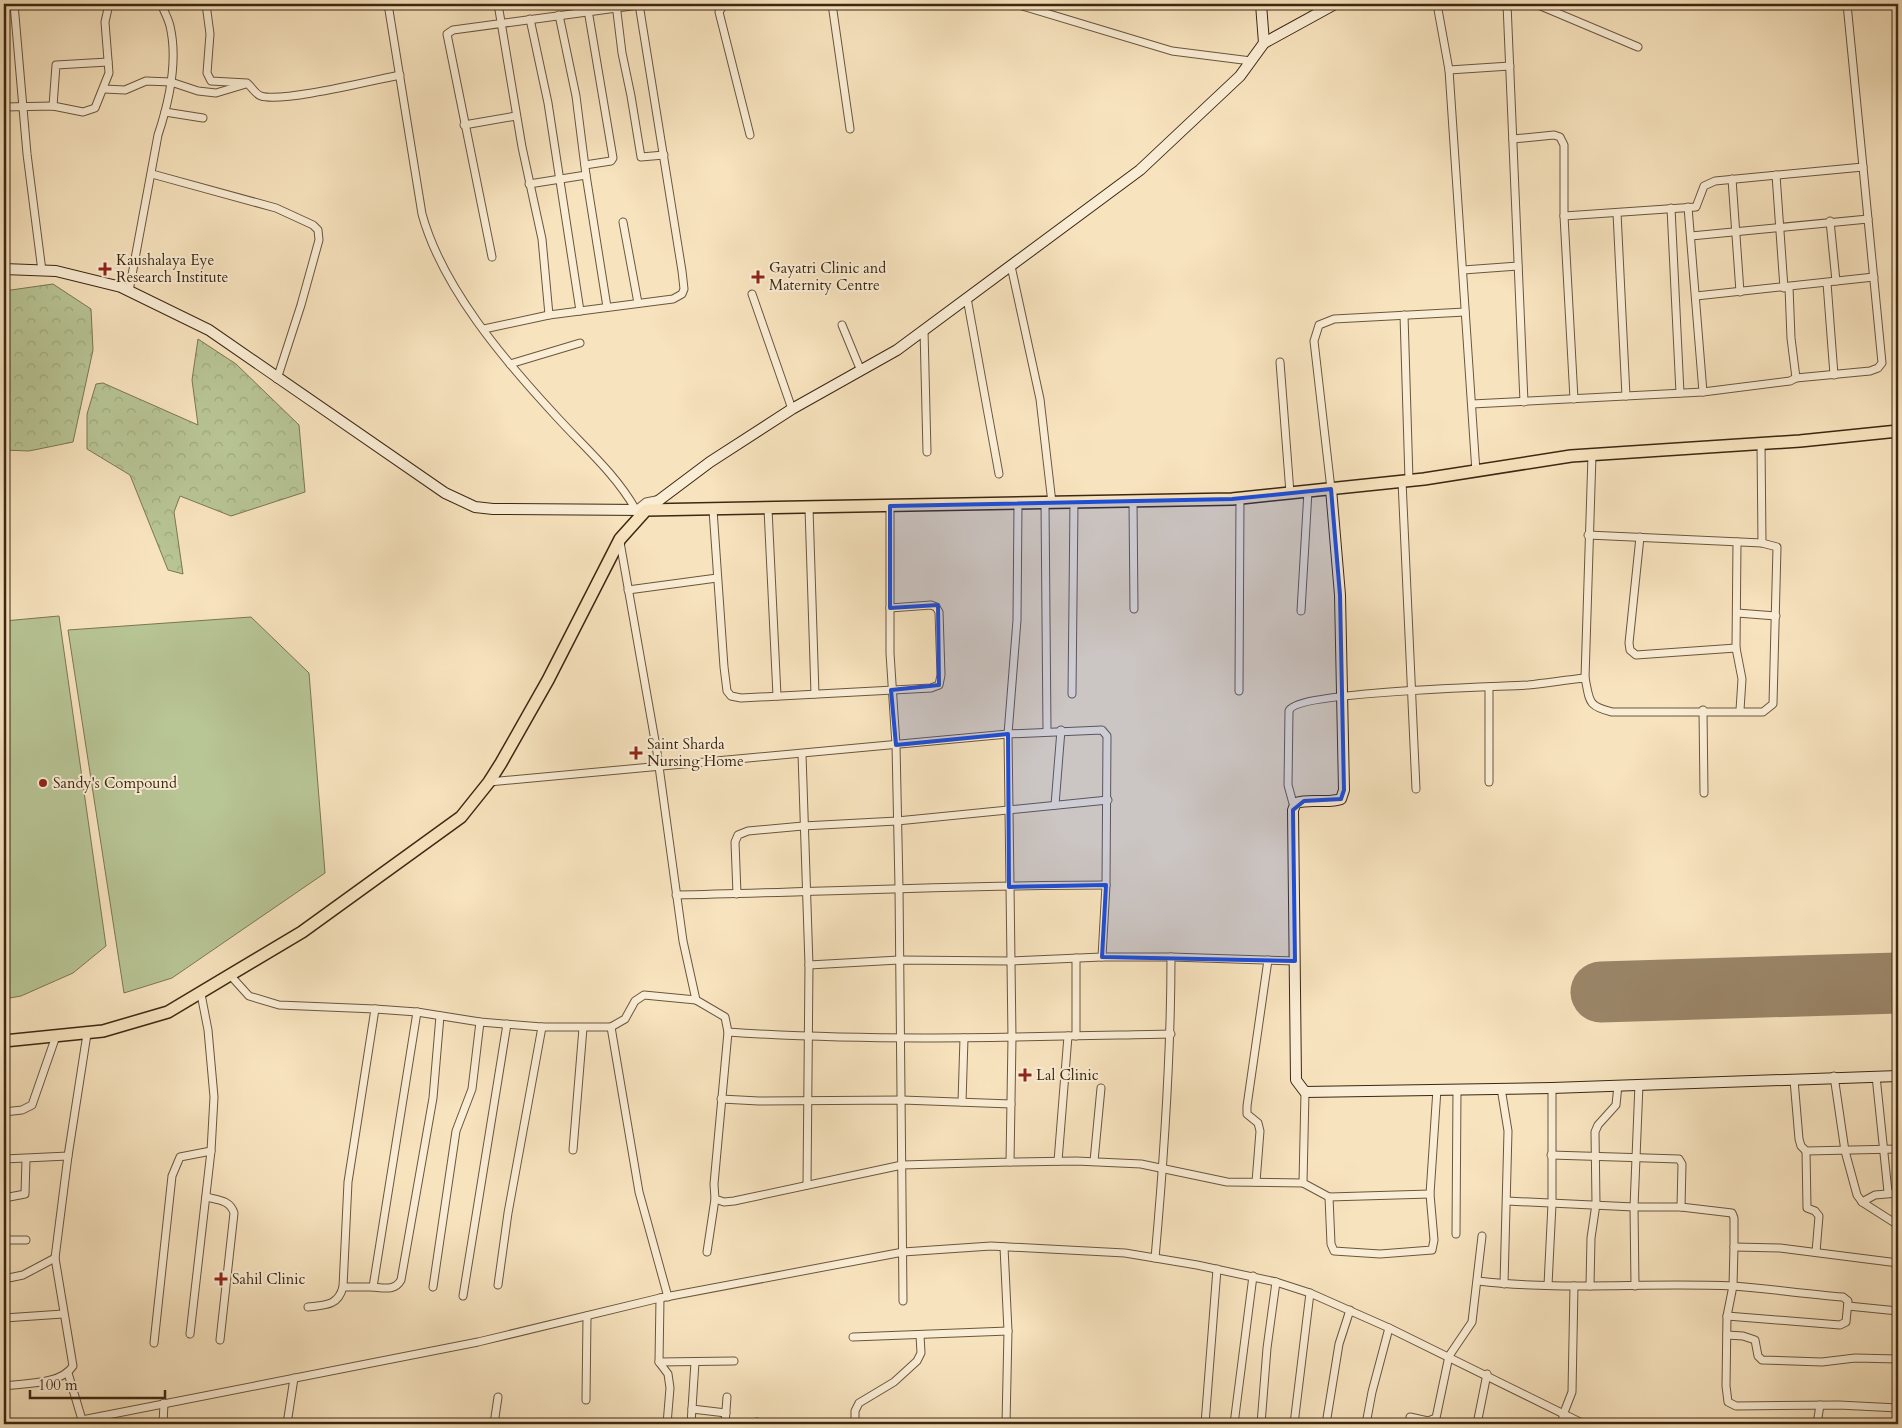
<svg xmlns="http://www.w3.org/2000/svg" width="1902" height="1428" viewBox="0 0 1902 1428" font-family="Cardo,serif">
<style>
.green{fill:#b8c595;stroke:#7a7654}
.forest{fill:url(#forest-crowns);stroke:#7a7654}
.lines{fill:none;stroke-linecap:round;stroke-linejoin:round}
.runway{stroke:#9a8568;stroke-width:61}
.street-casing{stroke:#6b563d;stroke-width:9}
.secondary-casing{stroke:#3c2712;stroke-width:12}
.primary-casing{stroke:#3c2712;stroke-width:14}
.street{stroke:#faedd5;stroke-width:7}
.secondary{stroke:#faedd5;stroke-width:10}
.primary{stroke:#f7e3be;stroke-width:11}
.marked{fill:#1d4ed8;fill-opacity:0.2;stroke:#1d4ed8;stroke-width:4;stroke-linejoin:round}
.poi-dot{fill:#8f2418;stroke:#faedd5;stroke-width:2}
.labels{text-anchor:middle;stroke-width:4;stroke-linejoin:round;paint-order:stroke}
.poi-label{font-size:15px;fill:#3c2712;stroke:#faedd5;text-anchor:start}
</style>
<defs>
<pattern id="forest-crowns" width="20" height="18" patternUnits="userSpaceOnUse" patternTransform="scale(1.25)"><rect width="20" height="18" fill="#b8c595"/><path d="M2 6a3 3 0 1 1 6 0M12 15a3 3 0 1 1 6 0" fill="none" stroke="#9fa97f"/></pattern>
</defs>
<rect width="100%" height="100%" fill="#f7e3be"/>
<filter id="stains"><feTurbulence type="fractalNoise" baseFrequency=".004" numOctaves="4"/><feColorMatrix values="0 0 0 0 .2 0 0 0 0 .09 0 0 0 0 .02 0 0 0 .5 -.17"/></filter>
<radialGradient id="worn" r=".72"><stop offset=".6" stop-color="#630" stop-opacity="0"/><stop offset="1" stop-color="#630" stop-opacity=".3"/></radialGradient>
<!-- green -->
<g class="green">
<path d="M59 616 106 946 73 973 21 996 4 999V621Z"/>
<path d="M251 617 309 673 325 873 172 978 124 993 68 630Z"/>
</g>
<!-- forest -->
<g class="forest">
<path d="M53 284 91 309 93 350 73 442 29 451 4 450V291Z"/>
<path d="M198 339 236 364 299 425 305 492 231 516 180 496 174 512 183 574 168 570 130 475 87 449V414L96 384 103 383 198 425 192 380Z"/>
</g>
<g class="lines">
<!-- runway -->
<path class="runway" d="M1601 992 1898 983"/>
<!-- street casing -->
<g class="street-casing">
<g id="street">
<path d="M14 4 27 154 42 271"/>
<path d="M206 4 210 34 207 73 211 81 247 83C252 87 255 94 261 96 282 103 374 80 400 75"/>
<path d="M388 4 422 214C442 287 504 360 555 415 584 447 615 473 636 510L646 502 656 500"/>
<path d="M498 4 522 147 542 239 549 315"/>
<path d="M616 4 622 53 631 96 641 157 664 155"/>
<path d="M732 4 723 6 719 12 750 135"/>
<path d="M832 4 850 129"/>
<path d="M1016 4 1172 51 1251 61"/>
<path d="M1437 4 1449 70 1476 472"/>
<path d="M1507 4 1524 402"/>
<path d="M1536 4 1638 47"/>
<path d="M530 19 548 103 580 311"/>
<path d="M1449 70 1510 66"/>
<path d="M104 89 125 90 146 81 171 82 198 91 216 93 246 84"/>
<path d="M53 106 56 65 108 62"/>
<path d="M4 107 53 106 83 112 95 108 109 73 105 22 109 4"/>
<path d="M165 112 203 118"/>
<path d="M464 125 516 116"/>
<path d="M1513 139 1554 135 1560 137 1564 145V216L1574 399"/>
<path d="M585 165 611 161 613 158 588 10"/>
<path d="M1863 167 1868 219"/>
<path d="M152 174 276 208 313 225 318 230 319 240 301 305 277 379"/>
<path d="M586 175 607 307"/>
<path d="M1776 175 1784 288"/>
<path d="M1732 179 1740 292"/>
<path d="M529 184 586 175 576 96 559 15"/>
<path d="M1671 208 1680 393"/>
<path d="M1617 213 1626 396"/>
<path d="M1564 216 1696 207 1704 186 1715 181 1863 167 1847 4"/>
<path d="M1830 221 1836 281"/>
<path d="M623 222 638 303"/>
<path d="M1691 236 1868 219 1882 363 1878 368 1870 371 1796 378 1790 381 1703 392"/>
<path d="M492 257 447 34 453 30 639 5"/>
<path d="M1011 266 1040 399 1052 503"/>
<path d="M1463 270 1518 266"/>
<path d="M1827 283 1834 375"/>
<path d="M1789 287 1791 338 1796 378"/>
<path d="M129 291 158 135C169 102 178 60 170 26 168 18 164 11 161 4"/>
<path d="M752 294 792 409"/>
<path d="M1696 296 1874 277"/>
<path d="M967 298 999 474"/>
<path d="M1404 315 1409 480"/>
<path d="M842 325 861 371"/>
<path d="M484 329 549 315 673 299 682 294 684 289 682 271 639 4"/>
<path d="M924 330 927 452"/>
<path d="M1280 362 1290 493"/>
<path d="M510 364 580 343"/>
<path d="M1472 404 1703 392 1688 207"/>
<path d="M1761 443 1762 543"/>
<path d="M1402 481 1416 789"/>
<path d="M1331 489 1314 341 1319 325 1334 319 1465 312"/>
<path d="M1133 500 1134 609"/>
<path d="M1045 503 1047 731"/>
<path d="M890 506V653L896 745 899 887 903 1301"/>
<path d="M809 508 815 694"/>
<path d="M768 509 777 696"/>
<path d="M713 510 724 667 727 691 731 696 741 698 931 688 939 685 941 675 939 612 936 607 931 605 890 608"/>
<path d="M1640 537 1629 643 1630 650 1636 655 1736 648"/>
<path d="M620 542 657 752 683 941 696 1000 725 1017 728 1032C875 1042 1023 1037 1171 1034"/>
<path d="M1737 542 1736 648 1742 679 1740 710"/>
<path d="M628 590 717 578"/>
<path d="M1301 611 1308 491"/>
<path d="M1737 613 1776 616"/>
<path d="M1585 678 1592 455"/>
<path d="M1489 687V782"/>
<path d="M1239 691 1240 498"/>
<path d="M1072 694 1074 502"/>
<path d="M1703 710 1704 793"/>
<path d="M802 754 809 965 807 1185"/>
<path d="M489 782 1008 734 1102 730 1107 736 1106 885 1102 957"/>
<path d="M1055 805 1061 730"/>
<path d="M1294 807 1288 785 1289 711C1295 691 1499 687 1528 685 1547 683 1566 680 1585 678 1590 701 1587 706 1612 712H1763L1773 704 1777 547 1762 543 1588 535"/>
<path d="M737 894 735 842 738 835 748 831 803 826 897 821 1108 800"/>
<path d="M676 895C819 892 963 885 1106 885"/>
<path d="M1171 957 1295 961"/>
<path d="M1076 958V1036"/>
<path d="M809 965 899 960 1010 961 1102 957H1171C1171 1058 1164 1158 1155 1258"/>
<path d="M230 975 249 996 279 1005 375 1009 417 1012 480 1022 542 1027H611L625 1019 635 1001 644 995 696 1000"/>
<path d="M611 1027 639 1192 668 1297"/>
<path d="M728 1032 714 1184 715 1199 724 1202 734 1201 902 1165 1010 1162 1012 1038 1008 734 1017 620 1018 504"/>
<path d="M1834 1076 1845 1151 1857 1195 1862 1202 1898 1225"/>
<path d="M1876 1076 1888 1192"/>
<path d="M1794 1080 1799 1139 1801 1146 1806 1151 1898 1149"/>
<path d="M1501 1088 1508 1131 1504 1284"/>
<path d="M1305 1092 1303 1183 1329 1197 1430 1194"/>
<path d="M721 1099 759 1101 902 1100 1011 1104"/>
<path d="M962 1102 964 1038"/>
<path d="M4 1112 22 1110 32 1105 56 1036"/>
<path d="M573 1150 583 1028"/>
<path d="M1806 1151 1807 1208 1815 1211 1819 1216 1816 1252"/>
<path d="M1551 1155 1679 1159 1682 1164 1681 1207"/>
<path d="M4 1159 68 1156"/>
<path d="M1058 1161 1068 1036"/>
<path d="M1094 1161 1101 1088"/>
<path d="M1010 1162 1076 1161 1141 1164 1227 1182 1303 1183"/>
<path d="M1256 1182 1260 1131 1258 1123 1247 1114V1106L1268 960"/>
<path d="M206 1197C218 1200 230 1200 234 1213L220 1340"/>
<path d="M1329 1197 1331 1244 1334 1251 1380 1254 1432 1250 1434 1240 1430 1194 1437 1089"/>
<path d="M4 1198 25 1194 26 1159"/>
<path d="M1507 1201 1634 1207H1681L1732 1213 1734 1218V1247L1733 1286 1727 1316 1726 1386 1728 1402 1736 1406 1839 1405 1898 1408"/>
<path d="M1862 1202 1875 1195 1898 1193"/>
<path d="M1456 1234 1457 1089"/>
<path d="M4 1240H26"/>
<path d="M1004 1247 1008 1331 1006 1424"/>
<path d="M1734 1247 1780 1248 1898 1263"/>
<path d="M707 1252 715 1199"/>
<path d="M4 1279 23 1275 55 1258"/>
<path d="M1478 1281C1563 1291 1648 1282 1733 1286 1770 1289 1807 1294 1843 1297L1848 1301 1846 1322 1840 1325 1727 1316"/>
<path d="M498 1285 508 1213 542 1027"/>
<path d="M1548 1285 1552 1204V1088"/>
<path d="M1590 1286 1591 1238 1596 1204 1595 1132 1598 1125 1616 1105 1618 1085"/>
<path d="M1635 1286 1634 1207 1639 1084"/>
<path d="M343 1287 348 1182 375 1009"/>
<path d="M373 1287C384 1288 395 1291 401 1280L433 1098 440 1016"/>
<path d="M433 1287 456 1131 472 1089 480 1022"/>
<path d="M463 1296 507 1024"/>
<path d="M660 1298 659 1362 668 1374 670 1388 667 1424"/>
<path d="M1848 1306 1898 1311"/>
<path d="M308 1307C325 1305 338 1306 343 1287H373L417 1012"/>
<path d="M4 1318 63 1314"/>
<path d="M190 1334 211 1151 214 1097 208 1030 201 994"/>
<path d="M1727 1335 1743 1336 1755 1340 1758 1356 1762 1360 1822 1362 1855 1358 1898 1359"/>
<path d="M853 1337 1008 1331"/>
<path d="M154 1343 172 1176 180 1157 211 1151"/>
<path d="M659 1362 734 1361"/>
<path d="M68 1373 83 1423"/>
<path d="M4 1386C24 1383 61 1385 73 1366L55 1258 68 1156 87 1034"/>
<path d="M586 1400 587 1316"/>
<path d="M692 1409 726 1413"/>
<path d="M1410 1417 1428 1421 1436 1418 1449 1356 1472 1322 1482 1236"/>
<path d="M82 1420 478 1342 660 1298 903 1252 991 1246 1125 1253 1197 1265 1276 1282 1310 1293 1389 1328 1584 1424"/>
<path d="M163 1424 164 1403"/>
<path d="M287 1424 294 1378"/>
<path d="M494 1424 498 1397"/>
<path d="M691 1424 695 1362"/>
<path d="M725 1424 727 1397"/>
<path d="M757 1424V1422"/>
<path d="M855 1424V1411L859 1403 894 1382 917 1361 921 1353 920 1335"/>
<path d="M1205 1424 1217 1269"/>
<path d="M1234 1424 1253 1276"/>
<path d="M1261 1424 1267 1348 1276 1282"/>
<path d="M1294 1424 1310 1293"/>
<path d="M1326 1424 1339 1344 1350 1310"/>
<path d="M1366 1424 1372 1392 1389 1328"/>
<path d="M1477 1424 1487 1374"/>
<path d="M1563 1424V1415L1572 1392 1574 1286"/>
<path d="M1817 1424 1820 1405"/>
</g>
</g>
<!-- secondary casing -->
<g class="secondary-casing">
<g id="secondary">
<path d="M1261 4 1264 43"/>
<path d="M4 269 56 271 121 287 209 330 445 493 475 507 493 509 646 510 710 462 792 409 897 350 1140 170 1240 76 1264 43 1335 4"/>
<path d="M1331 489 1340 595 1344 790 1341 799C1327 804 1311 798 1296 803L1293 810 1296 1080 1305 1092 1552 1088 1898 1076"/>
</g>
</g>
<!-- primary casing -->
<g class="primary-casing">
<path id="primary" d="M4 1041 103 1031 168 1012 302 932 461 817 489 782 501 763 548 680 620 539 646 510 1232 499 1424 479 1571 456 1800 441 1898 431"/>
</g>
<!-- street -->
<use href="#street" class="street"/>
<!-- secondary -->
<use href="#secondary" class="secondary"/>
<!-- primary -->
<use href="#primary" class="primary"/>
</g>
<!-- marked area -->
<path class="marked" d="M1331 489 1340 595 1344 790 1341 799 1304 801 1293 810 1295 961 1102 957 1106 885 1009 887 1008 734 896 745 891 690 939 685 938 605 890 608V506L1232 499Z"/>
<!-- markers -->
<g class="poi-dot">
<path d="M102.5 261.5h5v5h5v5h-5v5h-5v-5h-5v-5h5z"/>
<path d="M755.5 269.5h5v5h5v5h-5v5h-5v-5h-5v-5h5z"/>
<path d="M633.5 745.5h5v5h5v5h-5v5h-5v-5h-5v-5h5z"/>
<circle cx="43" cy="783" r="5"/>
<path d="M1022.5 1067.5h5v5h5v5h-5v5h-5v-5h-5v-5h5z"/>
<path d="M218.5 1271.5h5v5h5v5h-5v5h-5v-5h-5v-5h5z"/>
</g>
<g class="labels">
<!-- poi labels -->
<g class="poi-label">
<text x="116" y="265">Kaushalaya Eye<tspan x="116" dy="17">Research Institute</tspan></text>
<text x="769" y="273">Gayatri Clinic and<tspan x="769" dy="17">Maternity Centre</tspan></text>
<text x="647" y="749">Saint Sharda<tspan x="647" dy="17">Nursing Home</tspan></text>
<text x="53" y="788">Sandy's Compound</text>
<text x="1036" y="1080">Lal Clinic</text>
<text x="232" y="1284">Sahil Clinic</text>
</g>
</g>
<!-- margin -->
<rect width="1902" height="1428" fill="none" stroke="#f7e3be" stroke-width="20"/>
<rect x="5" y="5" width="1892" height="1418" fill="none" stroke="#3c2712" stroke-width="2.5"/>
<rect x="10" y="10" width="1882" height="1408" fill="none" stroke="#3c2712"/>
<!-- scale -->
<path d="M30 1390v8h135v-8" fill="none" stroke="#3c2712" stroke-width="2.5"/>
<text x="38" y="1390" font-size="15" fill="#3c2712" stroke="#faedd5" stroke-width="4" paint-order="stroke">100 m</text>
<rect width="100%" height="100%" filter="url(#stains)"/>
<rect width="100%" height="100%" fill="url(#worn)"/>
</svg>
